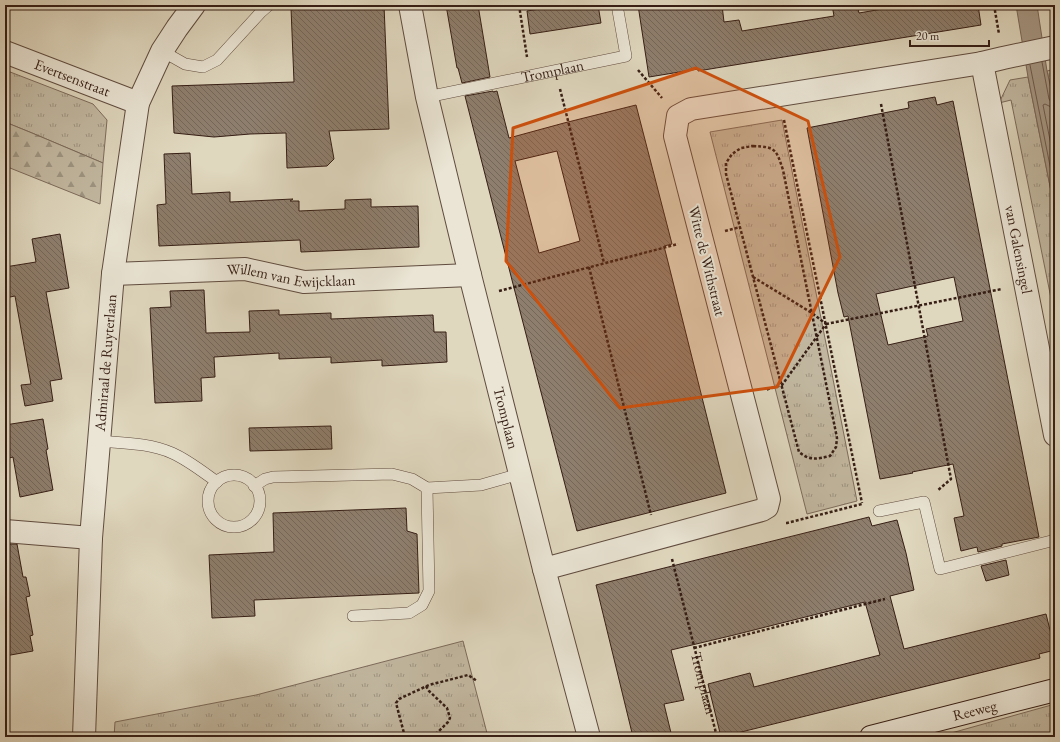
<svg xmlns="http://www.w3.org/2000/svg" width="1060" height="742" viewBox="0 0 1060 742" font-family="'EB Garamond',serif">
<style>
.grass{fill:url(#grass-tufts);stroke:#7c6b5b}
.forest{fill:url(#forest-firs);stroke:#7c6b5b}
.water{fill:#a69885;stroke:#796758}
.lines{fill:none;stroke-linecap:round;stroke-linejoin:round}
.shore{stroke:#6e5b4d;stroke-width:1}
.building{fill:url(#building-back-hatch);stroke:#361e15;fill-rule:evenodd}
.lane-casing{stroke:#604c3f;stroke-width:12}
.street-casing{stroke:#604c3f;stroke-width:24}
.secondary-casing{stroke:#361e15;stroke-width:24}
.path{stroke:#361e15;stroke-width:2.5;stroke-dasharray:3 2;stroke-linecap:butt}
.lane{stroke:#eae5d5;stroke-width:11}
.street{stroke:#eae5d5;stroke-width:22}
.secondary{stroke:#eae5d5;stroke-width:22}
.marked{fill:#cd500d;fill-opacity:0.2;stroke:#cd500d;stroke-width:3;stroke-linejoin:round}
.labels{text-anchor:middle;stroke-width:4;stroke-linejoin:round;paint-order:stroke}
.street-label{font-size:15px;fill:#361e15;stroke:#eae5d5}
</style>
<defs>
<pattern id="grass-tufts" width="24" height="20" patternUnits="userSpaceOnUse"><rect width="24" height="20" fill="#c2b8a1"/><path d="M3 7l-1-3M5 7V3M7 7l1-3M15 17l-1-3M17 17v-4M19 17l1-3" fill="none" stroke="#9e9582"/></pattern>
<pattern id="forest-firs" width="22" height="20" patternUnits="userSpaceOnUse"><rect width="22" height="20" fill="#c2b8a1"/><path d="M5 1l3.5 6h-7zM16 11l3.5 6h-7z" fill="#9e9582"/></pattern>
<pattern id="building-back-hatch" width="6" height="6" patternUnits="userSpaceOnUse"><rect width="6" height="6" fill="#8e7e6d"/><path d="M-1 5l2 2M0 0l6 6M5-1l2 2" fill="none" stroke="#756758"/></pattern>
</defs>
<rect width="100%" height="100%" fill="#dfd7be"/>
<filter id="stains"><feTurbulence type="fractalNoise" baseFrequency=".005" numOctaves="4"/><feColorMatrix values="0 0 0 0 .2 0 0 0 0 .09 0 0 0 0 .02 0 0 0 .5 -.17"/></filter>
<radialGradient id="worn" r=".72"><stop offset=".6" stop-color="#630" stop-opacity="0"/><stop offset="1" stop-color="#630" stop-opacity=".3"/></radialGradient>
<!-- grass -->
<g class="grass">
<path d="M1055 69V107L1047 71Z"/>
<path d="M5 70 93 104 107 120 103 163 32 133 5 122Z"/>
<path d="M1028 77 1055 211V318L1011 100 999 103 1010 80Z"/>
<path d="M782 120 857 501 807 514 710 132Z"/>
<path d="M463 641 488 737H114L115 722 256 695Z"/>
<path d="M1055 704V737H937Z"/>
</g>
<!-- forest -->
<path class="forest" d="M5 122 32 133 103 163 100 204 5 166Z"/>
<!-- water -->
<path class="water" d="M1016 5H1037L1047 71 1055 107V211L1028 77Z"/>
<g class="lines">
<!-- shore -->
<g class="shore">
<path d="M1042 62 1049 99 1051 102H1055"/>
<path d="M1030 65 1055 191"/>
<path d="M1055 107H1051L1045 104 1043 105 1055 165"/>
</g>
</g>
<!-- building -->
<g class="building">
<path d="M384 5 389 129 329 131 334 159 327 166 287 168 286 133 250 134 214 137 174 133 172 86 294 82 291 8 328 6Z"/>
<path d="M446 5H478L490 77 462 83 458 68H457Z"/>
<path d="M566 5H598L601 23 530 34 527 11Z"/>
<path d="M638 5H722L724 22 739 20 742 31 834 16 832 5H857L859 13 906 5H978L981 25 722 67 698 71V69L649 77Z"/>
<path d="M493 91V92L497 91 509 138 564 123 636 105 672 244 664 246 726 493 577 531 513 284 465 96ZM557 151 580 241 539 253 515 161Z"/>
<path d="M935 97 937 105 953 101 1039 537 1002 544V546L978 552 977 547 961 551 954 518 964 516 953 464 912 472 913 473 880 479 848 316 844 317 838 293 807 128 909 108 908 102ZM954 277 963 321 926 329 928 336 888 345 876 294Z"/>
<path d="M190 153 192 194 230 192V202L293 199 290 201H299V211L345 209V200L371 199V207L418 206 419 247 301 252 300 240 159 246 157 205 166 204 164 154Z"/>
<path d="M60 234 69 288 46 292 62 379 50 381 53 401 25 406 21 385 31 384 15 296 5 298V267L36 262 32 239Z"/>
<path d="M204 290 206 333 250 332 249 311 279 310V315L331 313V319L433 315 434 332H446L447 362 382 366V360L331 363V357L279 359V353L214 357 215 377 201 378 202 401 155 403 150 308 171 307 170 291Z"/>
<path d="M43 419 48 449 46 450 53 490 20 497 13 457 5 459V425Z"/>
<path d="M331 426 332 449 250 451 249 428Z"/>
<path d="M406 508 407 531 417 534 419 593 254 600 255 616 212 618 209 555 274 552 273 513Z"/>
<path d="M869 517 872 526 897 520 906 553 914 590 890 596 904 649 1046 614 1055 650 1039 654 1040 658 721 737 708 684 750 673 754 687 880 655 865 602 734 635 671 650 684 700 664 704 672 737H633L596 585Z"/>
<path d="M5 544H17L23 577H26L30 596 26 597 33 635 30 636 33 651 5 656Z"/>
<path d="M1006 560 1009 575 986 581 981 566Z"/>
</g>
<g class="lines">
<!-- lane casing -->
<g class="lane-casing">
<g id="lane">
<path d="M162 51 185 64 203 67 217 60 261 12 269 5"/>
<path id="s2" d="M427 97 626 56 617 5"/>
<path d="M99 441C124 443 150 443 172 453 188 460 203 472 217 482"/>
<circle cx="234" cy="501" r="26"/>
<path d="M254 486 265 479 273 477 392 474 412 479 427 488 481 485 520 474"/>
<path d="M879 511 924 502 940 569 1055 540"/>
<path d="M353 616 409 613 422 605 429 591 427 488"/>
</g>
</g>
<!-- street casing -->
<g class="street-casing">
<g id="street">
<path id="s3" d="M410 5 427 97 470 275 544 569 589 737"/>
<path id="s4" d="M5 52 138 103"/>
<path id="s5" d="M982 63 1055 435"/>
<path id="s6" d="M113 274 245 269 304 282 470 275"/>
<path d="M5 531 91 538"/>
<path d="M544 569 762 510 767 507 769 499 675 136 678 116 691 109 982 63 1003 58 1055 47"/>
<path id="s7" d="M84 737 91 538 113 274 138 103 162 51 177 28 194 5"/>
</g>
</g>
<!-- secondary casing -->
<g class="secondary-casing">
<g id="secondary">
<path id="s8" d="M871 737 1055 690"/>
</g>
</g>
<!-- path -->
<g class="path">
<path d="M519 5 527 57"/>
<path d="M994 5 999 34"/>
<path d="M520 6 528 5"/>
<path d="M638 70 662 98"/>
<path d="M560 89 604 263"/>
<path d="M881 104 951 479 937 491"/>
<path d="M784 120 862 503"/>
<path d="M753 146C776 147 776 149 783 170L837 438 836 447 830 456C817 459 810 461 799 452L726 174V163L732 154 741 148Z"/>
<path d="M725 231 740 227"/>
<path d="M589 267 651 515"/>
<path d="M753 277 812 313 826 324 782 385 765 390"/>
<path d="M499 291 678 244"/>
<path d="M826 324 1002 289"/>
<path d="M786 523H787L862 504"/>
<path id="s1" d="M672 559 717 737"/>
<path d="M694 648 885 599"/>
<path d="M426 686 429 691 447 708 450 718 448 722 433 737"/>
<path d="M405 737 396 703 399 699 429 685 468 675 477 681"/>
</g>
<!-- lane -->
<use href="#lane" class="lane"/>
<!-- street -->
<use href="#street" class="street"/>
<!-- secondary -->
<use href="#secondary" class="secondary"/>
</g>
<!-- marked area -->
<path class="marked" d="M696 68 808 121 840 257 777 387 620 408 506 261 513 128Z"/>
<g class="labels">
<!-- street labels -->
<g class="street-label">
<text dy="5" stroke="none"><textPath href="#s2" startOffset="128">Tromplaan</textPath></text>
<text dy="5" stroke="none"><textPath href="#s4" startOffset="72">Evertsenstraat</textPath></text>
<text dy="5" stroke="none"><textPath href="#s5" startOffset="190">van Galensingel</textPath></text>
<text transform="translate(707 261) rotate(76)" y="5">Witte de Withstraat</text>
<text dy="5" stroke="none"><textPath href="#s6" startOffset="179">Willem van Ewijcklaan</textPath></text>
<text dy="5" stroke="none"><textPath href="#s7" startOffset="375">Admiraal de Ruyterlaan</textPath></text>
<text dy="5" stroke="none"><textPath href="#s3" startOffset="424">Tromplaan</textPath></text>
<text dy="5" stroke="none"><textPath href="#s1" startOffset="128">Tromplaan</textPath></text>
<text dy="5" stroke="none"><textPath href="#s8" startOffset="107">Reeweg</textPath></text>
</g>
</g>
<!-- margin -->
<rect width="1060" height="742" fill="none" stroke="#dfd7be" stroke-width="20"/>
<rect x="6" y="6" width="1048" height="730" fill="none" stroke="#361e15" stroke-width="2"/>
<rect x="10" y="10" width="1040" height="722" fill="none" stroke="#361e15"/>
<!-- scale -->
<path d="M910 40v6h79v-6" fill="none" stroke="#361e15" stroke-width="2"/>
<text x="916" y="40" font-size="12" fill="#361e15" stroke="#eae5d5" stroke-width="3" paint-order="stroke">20 m</text>
<rect width="100%" height="100%" filter="url(#stains)"/>
<rect width="100%" height="100%" fill="url(#worn)"/>
</svg>
